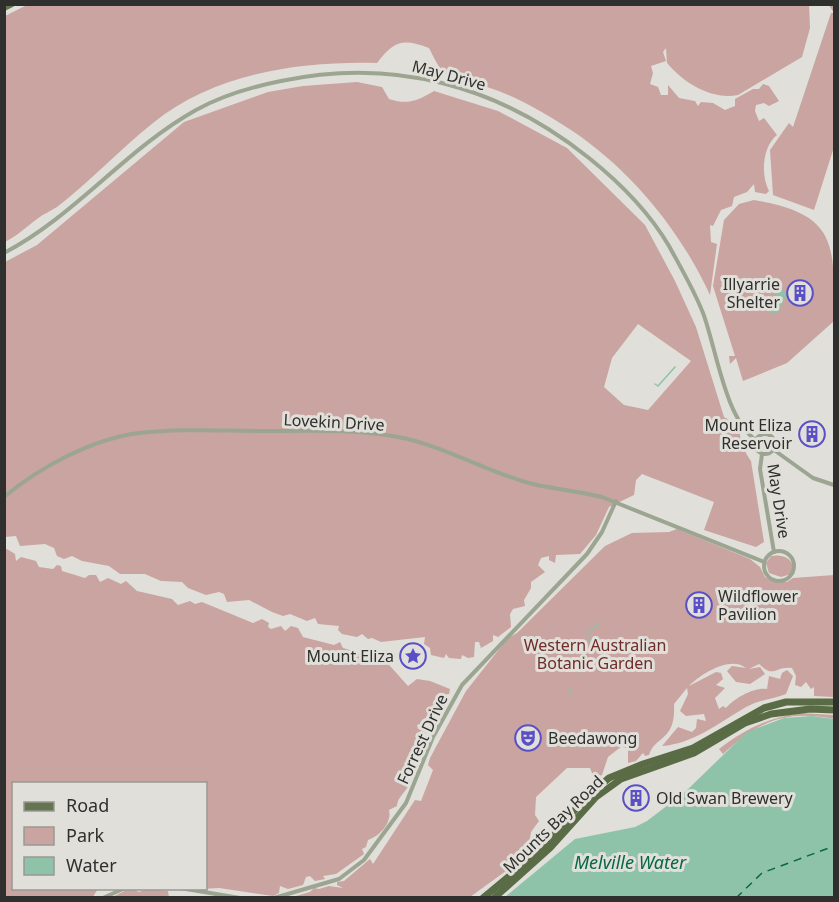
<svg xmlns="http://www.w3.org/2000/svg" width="839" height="902" viewBox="0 0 839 902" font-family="'Noto Sans',sans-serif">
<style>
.green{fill:#c9a4a0;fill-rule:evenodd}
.water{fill:#8ec3a9}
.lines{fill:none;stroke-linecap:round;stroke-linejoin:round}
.stream{stroke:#8ec3a9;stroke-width:1.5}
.ferry{stroke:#076847;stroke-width:1.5;stroke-dasharray:8 6;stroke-linecap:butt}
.minor{stroke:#9ca591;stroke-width:4}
.primary{stroke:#647551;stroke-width:6}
.trunk{stroke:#5a6c45;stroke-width:7}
.labels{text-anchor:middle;stroke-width:6;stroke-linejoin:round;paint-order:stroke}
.street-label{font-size:16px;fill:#2f2f2d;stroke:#e0dfd9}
.poi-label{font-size:16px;fill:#2f2f2d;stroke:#e0dfd9;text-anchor:end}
.park-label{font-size:16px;fill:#702c29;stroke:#e0dfd9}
.water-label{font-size:18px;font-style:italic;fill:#076847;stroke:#e0dfd9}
</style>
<rect width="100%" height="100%" fill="#e0dfd9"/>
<!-- green -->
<g class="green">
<path d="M29 4H809L810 28 802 57 738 95C711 100 684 83 667 63L666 48 663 52 666 61 651 66 653 73 650 84 658 87 661 95H668V85L679 98 695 101 698 106 701 102 713 103 725 110 735 106V99L753 89H759L763 84 769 86 779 101 769 106 764 103 756 105 755 111 759 121 764 118 777 135C763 146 760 174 769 191L766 194 755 192 754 184 747 192 734 197 732 206 721 210 713 226 710 225 711 242 717 244 710 295C680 230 631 170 571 130 546 114 518 97 490 88 477 83 459 82 447 74 438 69 434 57 429 48 402 38 394 41 377 63 301 61 214 73 153 123 120 149 91 181 57 207 51 211 43 214 37 219 26 227 17 236 5 242V16Z"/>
<path d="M829 5H834V147L814 210 773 195 770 150 789 123 793 127 831 13H834Z"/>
<path d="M357 82 382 87 389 99C408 105 417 101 434 91L498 111 567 148 645 225 675 281 696 327 724 417 740 427C738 437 745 453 751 461L764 542 756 547 704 530 714 502 642 474 636 480 634 495 609 507 596 535 580 554 556 555 555 563 549 560V556L541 558 538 565 545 572 531 582V588L524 600 525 606 513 609 510 614 511 627 498 637 493 635V641L481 648 479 642H475L474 657 468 658 462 655 461 659 449 658 446 654 444 658 431 655 430 648 424 644 425 637 381 642 372 638 368 639 362 634 357 637 342 634 338 630 339 626 318 624 315 618 307 621 290 614 283 616 272 612 249 600 227 602 224 594 219 592 206 595 188 588 182 582 161 581 145 574H120L109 566 82 561 72 556 64 559 57 556 54 548 45 544 20 546 16 536 5 537V262L37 245 184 122 268 92 303 86ZM638 324 691 361 648 410 624 405 604 387 612 358Z"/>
<path d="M754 200C839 214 834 245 834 321L787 363 743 381 736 358 730 364 729 356H735L713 286 724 220 739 204Z"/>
<path d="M677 529 750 559 760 567 765 577 774 582H787L793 578 834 575 833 697 814 696V687L811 689 806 682 801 687 795 685 796 676 792 668C774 666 775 679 759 664L749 669 760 667 765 674 750 684 736 682 727 671 732 666 746 668C731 655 700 674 689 686L716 672 721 673 723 679 716 685 725 688 715 698 719 709 723 706 726 708C735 698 754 687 767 689L769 676 780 679 782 673 787 670 793 676 786 694C773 699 758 700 746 707 720 722 693 744 662 746L678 727 692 732 696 728 697 719 706 721 704 714 686 716 680 711 688 694 687 688 674 704C676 742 655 735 649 755L645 756 643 753 636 761 628 763V749L622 746 608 757 602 775 594 778 590 768H567L536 797 535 815 539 821 531 832 528 850 517 863 470 897 289 898 310 892 314 888 319 889 329 886 343 888 337 885V882L344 881 370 859 373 864 415 800 421 801 433 770 428 765 430 758 466 691 508 638 517 633 605 546 632 533 669 532Z"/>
<path d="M7 549 15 554 16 561 21 557 36 561 39 567 53 569 57 565 61 566 62 571 85 578 89 575H96L100 582 108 578 121 584 126 581 137 591 172 599 178 605 190 601 195 604 202 602 253 623 262 619 269 623 268 627 271 629 281 626 285 631 291 626 298 628 303 637 334 645 340 642 343 648 376 658 382 657 408 686 417 679 430 681 450 689 449 694 442 695 446 700 438 710 431 711 428 721 417 725 418 729 426 728 424 747 420 750 423 753 415 762 414 768 406 774 410 783C407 791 397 797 397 806L389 810C392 823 380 836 368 840L366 847 362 849 364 854 336 874 323 876 325 879 315 881 310 876 306 877 303 885 288 889 280 886 279 893 273 896 219 888 201 889 206 888V784H14V888L111 889 97 890 93 897H5L4 550Z"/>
<path d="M771 556C781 554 791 557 793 567L791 574 781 577 769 573 766 563Z"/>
<path d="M800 713 834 715V719C785 709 758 722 723 754L719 749C745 729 768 718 800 713Z"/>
<path d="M130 888 139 892 146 889 168 891 169 897 111 898Z"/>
</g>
<!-- water -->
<g class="water">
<path d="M771 276 787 295 778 312 772 314 768 310 781 297 763 288 764 282Z"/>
<path d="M812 716 834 719V897H505L575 839 635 827 647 821 685 792 747 732 784 718Z"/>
</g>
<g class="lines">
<!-- stream -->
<g class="stream">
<path d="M655 384 658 386 675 367"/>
<path d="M582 657 595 645 588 639 587 632 600 623"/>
<path d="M577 672V665"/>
<path d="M571 694V689"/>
</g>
<!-- ferry -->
<path class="ferry" d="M736 898 762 873 834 846"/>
<!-- minor -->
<g class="minor">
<path d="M4 253C75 216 126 149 196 110 223 95 251 87 281 81 395 57 499 86 589 158 619 182 649 212 669 246 681 268 694 290 703 313 716 347 725 419 756 440"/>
<circle cx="765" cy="444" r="10"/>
<path d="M774 450 813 478 834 485"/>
<path d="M762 454 760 469 774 552"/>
<path d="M4 497C40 467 92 439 139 433 181 428 224 431 266 431 310 431 354 429 398 437 441 445 480 468 522 481 546 489 576 490 602 497L764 562"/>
<circle cx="779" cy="566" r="15"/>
<path d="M180 888 240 898"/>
<path d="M103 898 125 888"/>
<path d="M274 898 339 879 364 860 406 803 433 737 462 685 587 554 602 532 616 501"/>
</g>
<!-- primary -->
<path class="primary" d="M4 8 12 4"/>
<!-- trunk -->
<g class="trunk">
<path d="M483 898 541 850 584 799 609 778 643 764 693 748 764 708 786 702H834"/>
<path d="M494 898 550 848 596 797 621 779 694 753 745 723 771 714 810 709 834 710"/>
</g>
</g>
<!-- icons -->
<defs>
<g id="building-ring" transform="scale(1.35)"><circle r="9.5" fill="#e0dfd9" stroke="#5a4fc7" stroke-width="1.5"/><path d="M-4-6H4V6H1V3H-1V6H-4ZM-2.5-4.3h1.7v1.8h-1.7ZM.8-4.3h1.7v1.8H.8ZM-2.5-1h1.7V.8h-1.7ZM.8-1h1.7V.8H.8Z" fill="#5a4fc7"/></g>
<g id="sight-ring" transform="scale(1.35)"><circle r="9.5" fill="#e0dfd9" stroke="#5a4fc7" stroke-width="1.5"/><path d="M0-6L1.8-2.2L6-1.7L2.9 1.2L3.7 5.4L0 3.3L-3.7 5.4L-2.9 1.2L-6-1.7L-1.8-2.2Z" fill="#5a4fc7"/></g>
<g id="theatre-ring" transform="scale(1.35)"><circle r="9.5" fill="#e0dfd9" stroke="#5a4fc7" stroke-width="1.5"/><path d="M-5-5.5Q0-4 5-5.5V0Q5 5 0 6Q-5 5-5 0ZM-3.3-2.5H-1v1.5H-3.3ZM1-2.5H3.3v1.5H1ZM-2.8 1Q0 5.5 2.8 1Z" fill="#5a4fc7"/></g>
</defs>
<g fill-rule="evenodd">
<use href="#building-ring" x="800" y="293"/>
<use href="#building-ring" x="812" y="434"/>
<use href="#building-ring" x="699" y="605"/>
<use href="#sight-ring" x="413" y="656"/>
<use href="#theatre-ring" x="528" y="738"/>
<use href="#building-ring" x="636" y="798"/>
</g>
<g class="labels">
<!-- street labels -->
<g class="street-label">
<text transform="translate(449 75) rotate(15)" y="6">May Drive</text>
<text transform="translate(334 422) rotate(3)" y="6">Lovekin Drive</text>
<text transform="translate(779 501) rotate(81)" y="6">May Drive</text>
<text transform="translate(422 739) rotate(-65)" y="6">Forrest Drive</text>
<text transform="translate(553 824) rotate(-44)" y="6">Mounts Bay Road</text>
</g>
<!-- poi labels -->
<g class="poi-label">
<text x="780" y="290">Illyarrie<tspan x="780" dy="18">Shelter</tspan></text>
<text x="792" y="431">Mount Eliza<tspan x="792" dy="18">Reservoir</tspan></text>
<text x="718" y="602" text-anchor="start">Wildflower<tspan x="718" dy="18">Pavilion</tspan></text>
<text x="394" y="662">Mount Eliza</text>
<text x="548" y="744" text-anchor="start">Beedawong</text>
<text x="656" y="804" text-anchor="start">Old Swan Brewery</text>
</g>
<!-- park labels -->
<g class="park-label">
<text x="595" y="651">Western Australian<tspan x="595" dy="18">Botanic Garden</tspan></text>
</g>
<!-- water labels -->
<g class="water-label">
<text x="630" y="869">Melville Water</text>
</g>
</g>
<!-- border -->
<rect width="839" height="902" fill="none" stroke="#2f2f2d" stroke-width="12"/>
<!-- legend -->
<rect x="12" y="782" width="195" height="108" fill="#e0dfd9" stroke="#999994" stroke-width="1.5"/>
<rect x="24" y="802" width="30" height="9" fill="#647551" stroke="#999994" stroke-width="1.5"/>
<text x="66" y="812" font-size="18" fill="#2f2f2d">Road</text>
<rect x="24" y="827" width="30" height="18" fill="#c9a4a0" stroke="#999994" stroke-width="1.5"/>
<text x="66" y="842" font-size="18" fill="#2f2f2d">Park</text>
<rect x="24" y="857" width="30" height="18" fill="#8ec3a9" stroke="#999994" stroke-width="1.5"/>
<text x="66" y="872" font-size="18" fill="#2f2f2d">Water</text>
</svg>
